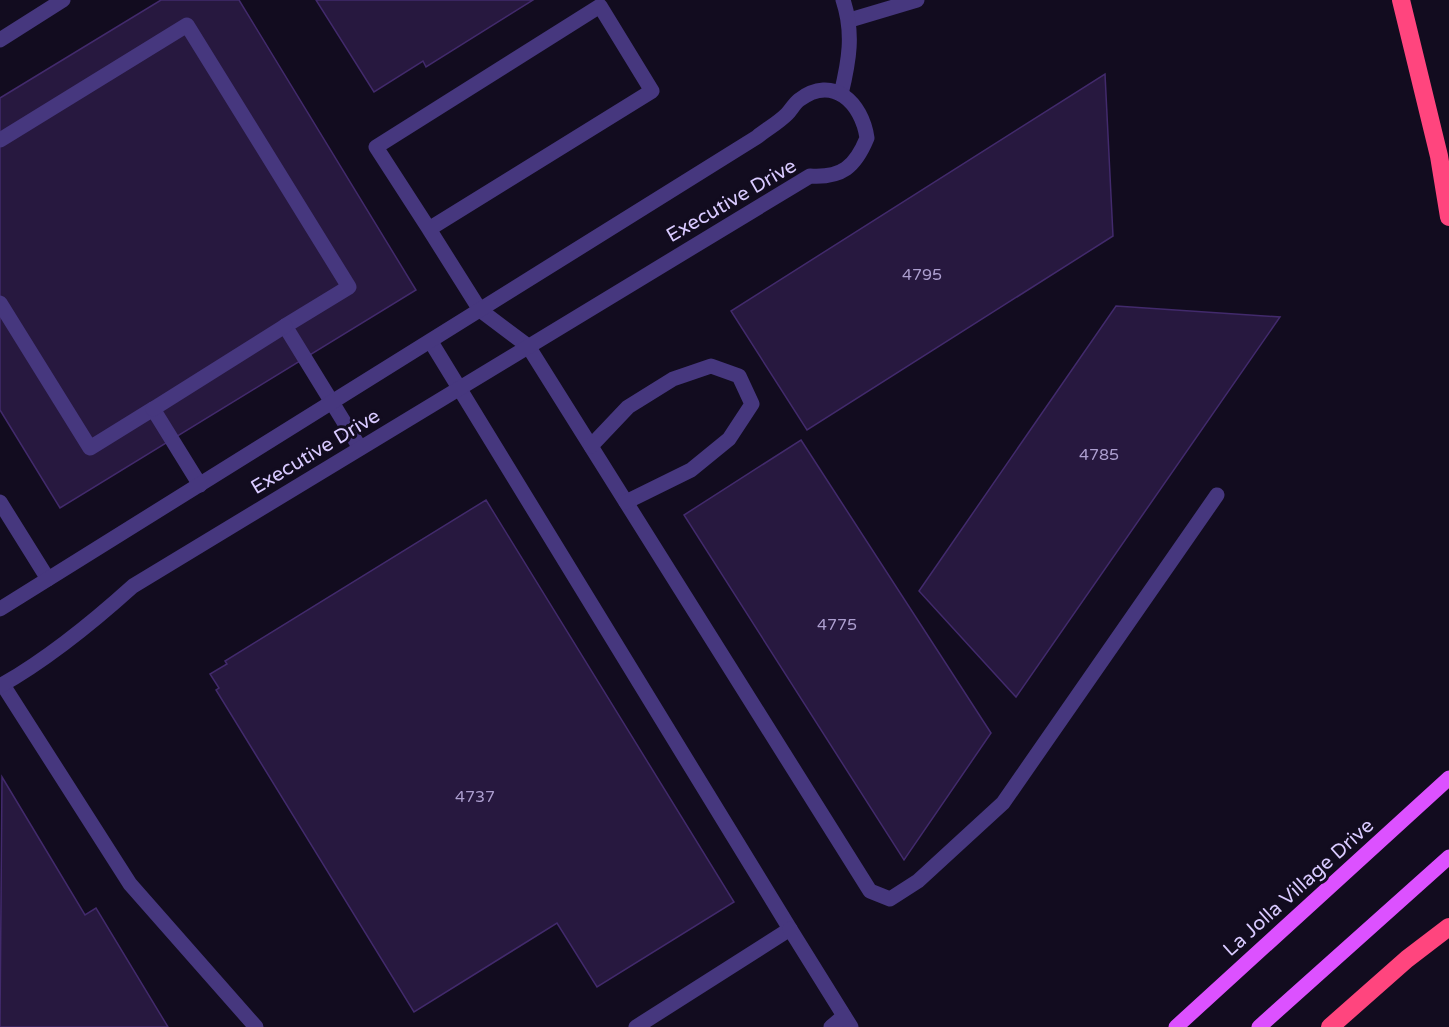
<svg xmlns="http://www.w3.org/2000/svg" width="1449" height="1027" viewBox="0 0 1449 1027" font-family="'Varela Round',sans-serif">
<style>
.building{fill:#27183f;stroke:#422a6c;stroke-width:1.5}
.lines{fill:none;stroke-linecap:round;stroke-linejoin:round}
.lane{stroke:#46377e;stroke-width:15}
.street{stroke:#46377e;stroke-width:15}
.primary{stroke:#dc51ff;stroke-width:15}
.highway{stroke:#ff457e;stroke-width:18}
.labels{text-anchor:middle;stroke-width:6;stroke-linejoin:round;paint-order:stroke}
.number-label{font-size:16px;fill:#ac9ecf}
.street-label{font-size:20px;fill:#d9caff;stroke:#120c1f}
</style>
<rect width="100%" height="100%" fill="#120c1f"/>
<!-- building -->
<g class="building">
<path d="M161 0H239L416 290 60 508 0 410V98Z"/>
<path d="M316 0H533L426 67 423 61 374 92Z"/>
<path d="M1105 74 1113 236 807 430 731 311Z"/>
<path d="M1116 306 1280 317 1016 697 919 591Z"/>
<path d="M801 440 991 733 904 860 684 515Z"/>
<path d="M486 500 734 902 597 987 557 923 414 1012 216 690 219 688 210 674 227 664 225 661Z"/>
<path d="M2 777 85 915 96 908 168 1027H0Z"/>
</g>
<g class="lines">
<!-- lane -->
<g class="lane">
<path d="M850 20 917 0"/>
<path d="M0 40 63 0"/>
<path d="M841 94C849 61 854 33 843 0"/>
<path d="M0 140 187 25 349 287 285 326 360 448"/>
<path d="M429 229 376 147 600 6 652 91 429 229 480 310 528 346 870 891 890 899 918 881 1003 803 1217 495"/>
<path d="M0 303 90 448 153 409 200 485"/>
<path d="M431 342 790 929 636 1027"/>
<path d="M153 409 285 326"/>
<path d="M591 446 628 407 673 379 711 366 739 376 752 404 729 439 691 470 626 502"/>
<path d="M0 502 48 579"/>
<path d="M3 685 130 884 256 1027"/>
<path d="M790 929 851 1027"/>
<path d="M831 1027 844 1016"/>
</g>
<!-- street -->
<path class="street" d="M0 609 757 137C767 129 778 123 787 114 791 110 794 104 799 100 833 74 862 103 867 138 855 167 842 178 810 176L133 586C92 623 48 659 0 686"/>
<!-- primary -->
<g class="primary">
<path d="M1176 1027 1449 778"/>
<path d="M1259 1027 1449 857"/>
</g>
<!-- highway -->
<g class="highway">
<path d="M1401 0 1439 156 1449 217"/>
<path d="M1330 1027 1407 959 1449 927"/>
</g>
</g>
<g class="labels">
<!-- number labels -->
<g class="number-label">
<text x="922" y="280">4795</text>
<text x="1099" y="460">4785</text>
<text x="837" y="630">4775</text>
<text x="475" y="802">4737</text>
</g>
<!-- street labels -->
<g class="street-label">
<text transform="translate(731 200) rotate(-30)" y="7">Executive Drive</text>
<text transform="translate(315 451) rotate(-31)" y="7">Executive Drive</text>
<text transform="translate(1298 887) rotate(-42)" y="7">La Jolla Village Drive</text>
</g>
</g>
</svg>
